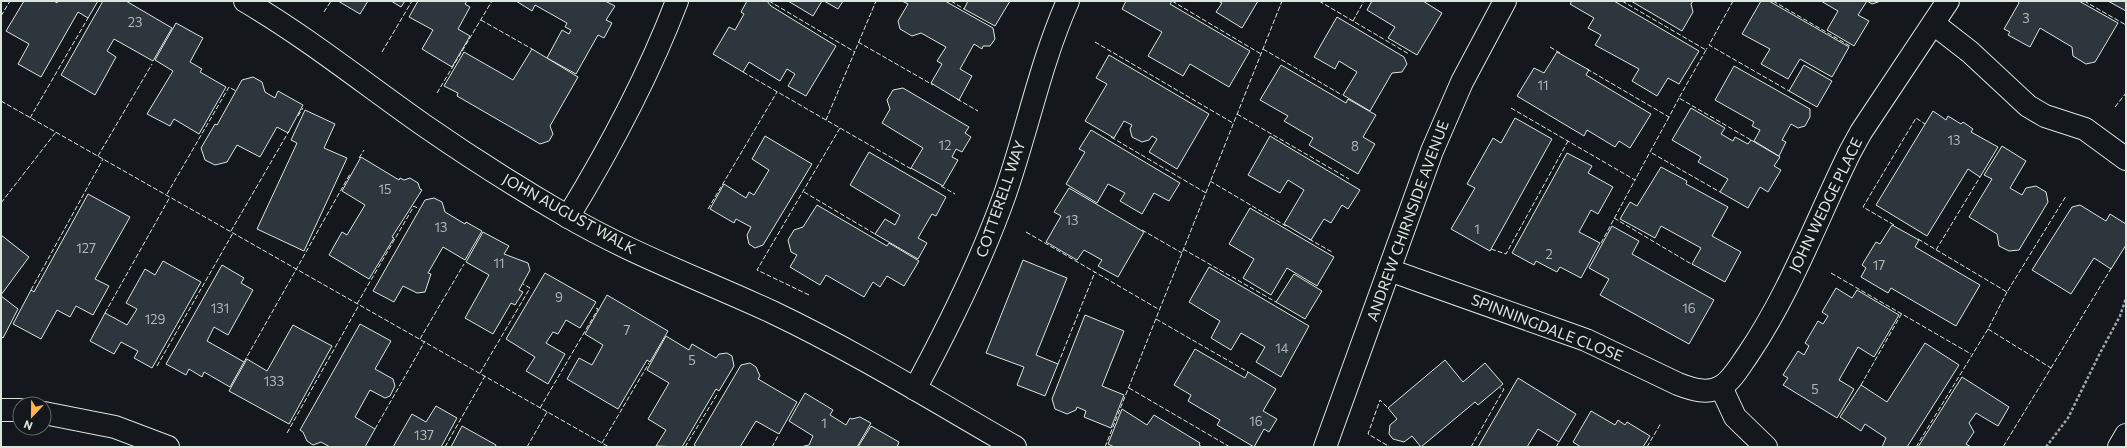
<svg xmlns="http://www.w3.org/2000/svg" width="2127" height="448" viewBox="0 0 2127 448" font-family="Commissioner,sans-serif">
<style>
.building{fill:#2c363c;stroke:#d8e6dc}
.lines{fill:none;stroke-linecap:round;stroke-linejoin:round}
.minor-casing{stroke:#d8e6dc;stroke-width:24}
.major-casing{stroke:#d8e6dc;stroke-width:24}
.path{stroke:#9da8a2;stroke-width:2.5;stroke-dasharray:3 2;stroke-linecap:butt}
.minor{stroke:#14181c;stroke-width:22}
.major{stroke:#14181c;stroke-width:22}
.fence{stroke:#d8e6dc;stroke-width:1;stroke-dasharray:5 2;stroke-linecap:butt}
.labels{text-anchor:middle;stroke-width:3;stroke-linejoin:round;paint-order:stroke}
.number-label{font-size:13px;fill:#adbab4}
.street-label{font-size:15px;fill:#d8e6dc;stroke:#14181c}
</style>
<rect width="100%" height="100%" fill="#14181c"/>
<!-- building -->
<g class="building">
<path d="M24 1H54L57 3 58 1H98L88 18 78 12 41 77 18 64 29 44 6 31Z"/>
<path d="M103 1H126L172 28 153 61 114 39 107 51 116 57 95 95 61 75Z"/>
<path d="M338 1H368L360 14Z"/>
<path d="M391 1H405L401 7Z"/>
<path d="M418 1H467L465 4 470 7 458 29 470 36 452 67 422 49 433 30 409 17Z"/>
<path d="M516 1H605L615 6 606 20 612 23 604 38 598 35 576 74 547 58 562 30 569 34 571 30 565 27 567 23 535 5 532 11Z"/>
<path d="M747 1H767L771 6 836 46 806 96 788 86 795 74 787 69 780 81 749 62 743 72 713 54 729 27 735 30 744 14 741 12Z"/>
<path d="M788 1H822L813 16Z"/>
<path d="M824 1H843L838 9Z"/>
<path d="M902 1H945L993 28 995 39 990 46H983L982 49 974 44 960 69 972 76 959 100 931 83 942 64 937 61 946 47 921 33 912 36 900 29 898 21 908 4Z"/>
<path d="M968 1H1010L995 26 964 9Z"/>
<path d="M1126 1H1172L1170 4 1250 51 1229 87 1190 64 1183 76 1148 56 1162 32 1122 9Z"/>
<path d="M1218 1H1258L1242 28 1216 12 1222 3Z"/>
<path d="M1372 1H1423L1442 13 1417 55 1388 38 1395 27 1367 10Z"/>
<path d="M1572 1H1614L1699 51 1679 84 1668 78 1657 96 1632 81 1639 69 1595 45 1601 35 1588 28 1594 18 1570 4Z"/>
<path d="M1631 1H1693L1691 4 1693 12 1682 31Z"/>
<path d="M1761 1H1769L1849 47 1832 77 1800 59 1788 79 1761 64 1770 49 1742 34Z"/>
<path d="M1821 1H1881L1872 4 1867 1 1858 15 1869 21 1854 46 1827 30 1838 11Z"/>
<path d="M2018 1H2079L2118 23 2095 62 2086 64 2073 56 2072 47 2040 28 2030 47 2008 35 2010 32 2004 29 2019 3Z"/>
<path d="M2108 1H2126V11Z"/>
<path d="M1337 17 1404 57 1407 64 1402 72 1392 73 1370 111 1343 95 1357 72 1339 61 1335 69 1314 57Z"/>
<path d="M176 23 203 38 190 62 202 69 200 72 226 87 199 134 174 119 170 126 147 114 173 71 155 60Z"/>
<path d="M532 49 578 77 550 126 553 134 549 141 540 144 457 96 458 93 444 86 464 52 513 80Z"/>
<path d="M1557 52 1589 70 1586 75 1651 114 1630 148 1619 141 1615 147 1587 130 1584 136 1517 96 1534 68 1544 73Z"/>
<path d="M1109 55 1209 114 1177 169 1149 152 1157 139 1152 136 1149 140 1142 142 1132 137 1130 129 1132 125 1124 121 1114 138 1085 121 1107 84 1096 78Z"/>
<path d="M1281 65 1346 103 1348 99 1376 115 1363 137 1375 144 1358 174 1309 145 1313 138 1284 121 1288 116 1260 100Z"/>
<path d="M1804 65 1832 81 1817 107 1789 91Z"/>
<path d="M1734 66 1810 109V117L1805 126 1798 128 1791 124 1782 140 1786 142 1779 156 1754 141 1760 130 1752 126 1754 122 1715 100Z"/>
<path d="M253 77 262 82 265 92 275 98 278 91 303 105 288 133 277 127 260 157 237 145 227 162 215 165 205 160 201 148 215 124 217 125 242 80Z"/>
<path d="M903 88 969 127 965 133 971 137 962 152 956 149 952 157 958 160 943 186 911 168 923 148 882 123 890 109 887 100 893 90Z"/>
<path d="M1691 108 1725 128 1721 134 1733 141 1735 137 1748 144 1751 140 1780 157 1774 166 1781 170 1768 192 1760 187 1748 208 1720 192 1728 179 1698 162 1701 157 1672 140Z"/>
<path d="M305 110 335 124 324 148 347 158 304 251 257 229 297 143 291 140Z"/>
<path d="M1933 111 1946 120 1948 116 1961 124 1963 122 1973 129 1971 132 1998 147 1980 177 1968 169 1927 236 1876 205Z"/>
<path d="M1515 118 1552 139 1490 251 1451 229 1475 188 1467 184 1493 138 1501 143Z"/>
<path d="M1091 130 1180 183 1169 201 1154 193 1142 214 1120 201 1125 193 1108 184 1097 203 1066 184 1085 152 1079 149Z"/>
<path d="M765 136 812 164 763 245 755 248 749 244 747 235 751 227 736 219 734 223 710 209 724 184 746 198 749 192 754 195 769 170 752 159Z"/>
<path d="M1270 136 1360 190 1348 209 1342 205 1331 223 1324 219 1311 240 1284 224 1304 190 1288 180 1280 193 1248 175Z"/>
<path d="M2002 146 2026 161 2010 188 2022 195 2026 188 2036 186 2046 192 2048 202 2019 250 2009 251 1999 246 1997 234 1969 217 1992 179 1984 175Z"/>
<path d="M869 152 946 197 936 216 932 214 918 238 927 243 918 259 875 234 885 219 895 225 900 215 850 185Z"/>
<path d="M1567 153 1592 166 1588 173 1613 187 1598 214 1591 210 1579 232 1600 243 1581 278 1560 267 1557 272 1536 261 1534 265 1512 253Z"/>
<path d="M361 157 399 180 400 178 404 180 410 178 418 183 420 189 422 190 392 237 394 238 369 279 329 255 342 232 347 235 365 205 342 191Z"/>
<path d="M1661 167 1687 181 1686 184 1728 207 1712 236 1741 252 1725 282 1692 264 1701 248 1661 226 1655 238 1620 219 1630 202 1637 206Z"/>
<path d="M1069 188 1144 232 1118 277 1098 266 1102 260 1084 250 1077 260 1046 242 1061 216 1054 212Z"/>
<path d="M88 194 130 217 95 279 109 286 93 315 76 306 70 317 57 310 41 339 13 324 31 290 34 292Z"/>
<path d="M434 198 442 202 445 212 465 224 466 222 482 231 465 260 443 247 428 273 431 274 425 292 417 293 403 286 394 302 373 291 425 200Z"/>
<path d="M817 205 887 246 889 243 919 261 904 286 887 276 880 287 873 282 864 297 826 275 820 285 790 267 797 255 791 252 788 240 794 230 803 227Z"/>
<path d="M2080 205 2106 221 2110 214 2126 224V245L2111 269 2094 258 2071 294 2032 270 2072 207Z"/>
<path d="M1250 208 1334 257 1317 286 1287 268 1271 295 1243 278 1254 259 1229 244Z"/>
<path d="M1892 225 1919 240 1915 247 1980 285 1956 326 1891 288 1888 293 1861 277 1866 268 1862 265 1876 242 1880 244Z"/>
<path d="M1612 226 1639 241 1632 254 1714 300 1689 344 1600 295 1609 279 1589 268Z"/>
<path d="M483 232 509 246 504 254 528 263 530 270 519 290 523 292 515 305 511 303 493 334 465 318 489 275 466 262Z"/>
<path d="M1 235 29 257 1 295Z"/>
<path d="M1023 260 1067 278 1036 355 1058 364 1045 396 1017 385 1024 367 986 353Z"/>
<path d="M163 261 201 282 152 368 134 358 138 351 121 342 114 354 90 341 105 313 127 325 137 309 126 303 145 269 155 275Z"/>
<path d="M222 265 244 278 241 283 253 290 228 335 214 327 207 341 244 362 230 387 204 372 202 377 189 369 186 375 166 364Z"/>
<path d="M1209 267 1309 326 1281 377 1256 362 1265 347 1241 333 1231 350 1211 338 1220 321 1189 302Z"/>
<path d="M545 273 596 302 580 328 566 320 558 334 553 332 546 343 565 354 548 384 526 371 535 357 506 339Z"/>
<path d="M1294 274 1322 291 1305 319 1276 302Z"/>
<path d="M1836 288 1852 298 1857 290 1899 315 1874 357 1858 347 1839 380 1854 389 1837 418 1783 385 1788 378 1783 375 1798 351 1804 355 1809 346 1805 343 1818 321 1823 324 1828 316 1822 312Z"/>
<path d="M607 295 668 331 650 362 647 360 618 409 567 379 579 358 592 365 603 345 585 334Z"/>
<path d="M1 296 18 309 3 338 1 336Z"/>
<path d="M1085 315 1124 331 1102 386 1124 395 1111 428 1084 417 1086 411 1077 407 1076 410 1067 414 1055 409 1052 399Z"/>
<path d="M360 324 391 341 375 369 393 379 395 386 390 396 385 398 370 390 355 417 375 429 365 447H330L321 442 313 445 307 441 303 432 300 430Z"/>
<path d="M293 325 332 346 289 424 229 391 247 359 267 371Z"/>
<path d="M666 336 689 350 692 344 716 358 719 354 727 353 732 356 734 366 719 391 716 389 682 447 656 446 666 430 648 419 669 383 647 370Z"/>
<path d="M1925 343 1959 365 1907 447H1882L1886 438 1865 424 1861 431 1840 417 1861 385 1887 402Z"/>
<path d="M1195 349 1245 378 1248 372 1276 389 1263 411 1277 419 1269 432 1264 429 1254 447 1217 425 1220 420 1188 401 1191 395 1174 385Z"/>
<path d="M1445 360 1463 382 1485 363 1503 384 1478 405 1475 402 1421 447 1412 436 1404 442 1393 439 1389 434 1390 425 1397 419 1388 408Z"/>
<path d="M750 363 756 367 760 376 758 379 797 402 779 434 756 421 740 447H697L694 445 741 365Z"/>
<path d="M1962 377 2009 407 1998 426 1976 413 1969 423 1974 432 1966 444 1971 447H1918Z"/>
<path d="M1518 378 1576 414 1559 442 1538 429 1527 447H1478Z"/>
<path d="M805 393 833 410 830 415 846 425 850 418 852 419 860 417 871 423 857 447H800L809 445 813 436 789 421Z"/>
<path d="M436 406 457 418 441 447H393L412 414 426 422Z"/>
<path d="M1122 409 1147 425 1154 415 1200 443 1199 445 1202 447H1114L1108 444Z"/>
<path d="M1591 411 1615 425 1618 420 1625 425 1627 422 1650 436 1643 447H1581L1573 442Z"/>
<path d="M462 426 496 445 495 447H451Z"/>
<path d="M871 426 899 442 897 447H858Z"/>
</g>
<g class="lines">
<!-- minor casing -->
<g class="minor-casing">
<g id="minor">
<path d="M245 1C308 38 365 84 425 126 471 158 517 187 565 215 631 254 703 280 772 312 856 352 935 401 1015 447"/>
<path d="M1934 24 1970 52 2028 106 2045 116 2085 129 2126 159"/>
<path d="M568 217C610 148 648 77 677 1"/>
<path d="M1389 270 1586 340 1678 384C1691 389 1708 395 1722 386 1732 380 1740 366 1747 356 1790 293 1816 221 1850 152L1861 132 1948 1"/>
<path d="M1721 387 1735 417 1766 447"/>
<path d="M915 389C949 326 980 264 1004 197 1027 132 1040 64 1068 1"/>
<path d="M1 410H20"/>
<path d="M44 413 115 427 168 447"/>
<path d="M1325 447 1432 151 1462 82 1505 1"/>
</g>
</g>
<!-- major casing -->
<g class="major-casing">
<path id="major" d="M2119 447 2126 435"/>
</g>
<!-- path -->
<path class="path" d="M2046 447 2068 418 2099 355 2120 316 2126 298"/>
<!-- minor -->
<use href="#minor" class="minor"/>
<!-- major -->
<use href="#major" class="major"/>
<!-- fence -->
<g class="fence">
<path d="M613 1 614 2"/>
<path d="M769 1 855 52"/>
<path d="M951 1 964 9"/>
<path d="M1172 1 1261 54"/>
<path d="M1319 1 1409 54"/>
<path d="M1622 1 1706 50 1707 48"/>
<path d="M1733 1 1709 45 1789 91"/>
<path d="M1773 1 1850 46"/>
<path d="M2084 1 2126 25"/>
<path d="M324 12 331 1"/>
<path d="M1 16 10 1"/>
<path d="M481 20 532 49"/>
<path d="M1353 21 1364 1"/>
<path d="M858 42 933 85"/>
<path d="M1095 42 1233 123"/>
<path d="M1550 47 1560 53"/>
<path d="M1263 49 1342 95"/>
<path d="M1706 50 1679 98 1751 140"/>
<path d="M382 52 412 1"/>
<path d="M1587 69 1669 117 1679 98"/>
<path d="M743 72 826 120"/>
<path d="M437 93 492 1"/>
<path d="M957 99 978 111"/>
<path d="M1 101 609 447"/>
<path d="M2115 107 2126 93"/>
<path d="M1511 108 1635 180 1650 152"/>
<path d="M1237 114 1349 179"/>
<path d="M298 116 303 108"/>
<path d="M1669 117 1650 152 1720 192"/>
<path d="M30 118 88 18"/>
<path d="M840 128 913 170"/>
<path d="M1111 137 1206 193"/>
<path d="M98 156 152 64"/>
<path d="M359 158 364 150"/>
<path d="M1210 181 1286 226"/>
<path d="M941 186 955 194"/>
<path d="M804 192 875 234"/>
<path d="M167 194 229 87 236 91"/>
<path d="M1 203 56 132"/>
<path d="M708 209 777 92"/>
<path d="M1614 218 1693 265"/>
<path d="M1894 225 1863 207 1916 118 1925 124"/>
<path d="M1142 230 1182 253"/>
<path d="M231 231 289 131"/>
<path d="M1026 232 1160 310"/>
<path d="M1309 239 1332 252"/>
<path d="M1918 239 2007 292 2066 196"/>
<path d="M1601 243 1635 180"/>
<path d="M1183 249 1276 302"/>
<path d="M1491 249 1506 254 1568 141"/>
<path d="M1936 250 1980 177"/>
<path d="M1831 273 1971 354"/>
<path d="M31 290 103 159"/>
<path d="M809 295 757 270 840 128 826 120 876 1"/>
<path d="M357 304 414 206 419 209"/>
<path d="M105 313 170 197"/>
<path d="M1156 319 1248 372"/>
<path d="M1988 329 2051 368 2003 447"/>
<path d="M420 339 464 264"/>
<path d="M244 362 350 174"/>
<path d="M1058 364 1095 272"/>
<path d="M157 366 233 233"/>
<path d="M2051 368 2112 267"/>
<path d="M480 373 530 288 523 284"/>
<path d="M1861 385 1902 313"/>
<path d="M1129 388 1230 447"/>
<path d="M1387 407 1380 400 1368 434 1390 447"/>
<path d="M540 408 598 309 594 307"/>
<path d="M375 429 425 341"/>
<path d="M287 433 359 305"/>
<path d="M602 443 649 363"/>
<path d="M445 447 485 376"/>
<path d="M527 447 547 412"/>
<path d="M685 447 718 393"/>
<path d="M772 447 778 436"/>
<path d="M1105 447 1282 1"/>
<path d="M1471 447 1504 389 1500 388"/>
<path d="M1556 447 1559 442"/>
<path d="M1647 447 1661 423"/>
<path d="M1916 447 1988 329 2007 292"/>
</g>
</g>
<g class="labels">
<!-- number labels -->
<g class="number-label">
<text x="2026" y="23">3</text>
<text x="135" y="27">23</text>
<text x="1543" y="90">11</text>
<text x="1954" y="145">13</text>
<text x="945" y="150">12</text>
<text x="1355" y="151">8</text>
<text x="385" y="194">15</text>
<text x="1072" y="225">13</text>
<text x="441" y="232">13</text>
<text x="1477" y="234">1</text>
<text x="86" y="253">127</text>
<text x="1549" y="259">2</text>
<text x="499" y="268">11</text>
<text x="1879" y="270">17</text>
<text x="559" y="302">9</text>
<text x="220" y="313">131</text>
<text x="1689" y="313">16</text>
<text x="155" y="324">129</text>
<text x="627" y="335">7</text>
<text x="1282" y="353">14</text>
<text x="692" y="365">5</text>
<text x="274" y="386">133</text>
<text x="1815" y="394">5</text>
<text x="1256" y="426">16</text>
<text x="824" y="428">1</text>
<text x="424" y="440">137</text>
</g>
<!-- street labels -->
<g class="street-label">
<text transform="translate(1001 199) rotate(-71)" y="5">COTTERELL WAY</text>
<text transform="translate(1826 205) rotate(-64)" y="5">JOHN WEDGE PLACE</text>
<text transform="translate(569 214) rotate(29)" y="5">JOHN AUGUST WALK</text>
<text transform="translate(1408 221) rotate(-70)" y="5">ANDREW CHIRNSIDE AVENUE</text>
<text transform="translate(1547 328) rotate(21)" y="5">SPINNINGDALE CLOSE</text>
</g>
</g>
<!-- border -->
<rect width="2127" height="448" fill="none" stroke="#d8e6dc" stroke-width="4"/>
<!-- north arrow -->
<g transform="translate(32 416) rotate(202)"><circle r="19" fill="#14181c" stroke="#626a69"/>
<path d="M0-3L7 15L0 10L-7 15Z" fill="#ffb74d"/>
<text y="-6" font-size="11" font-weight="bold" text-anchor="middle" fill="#d8e6dc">N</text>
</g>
</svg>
